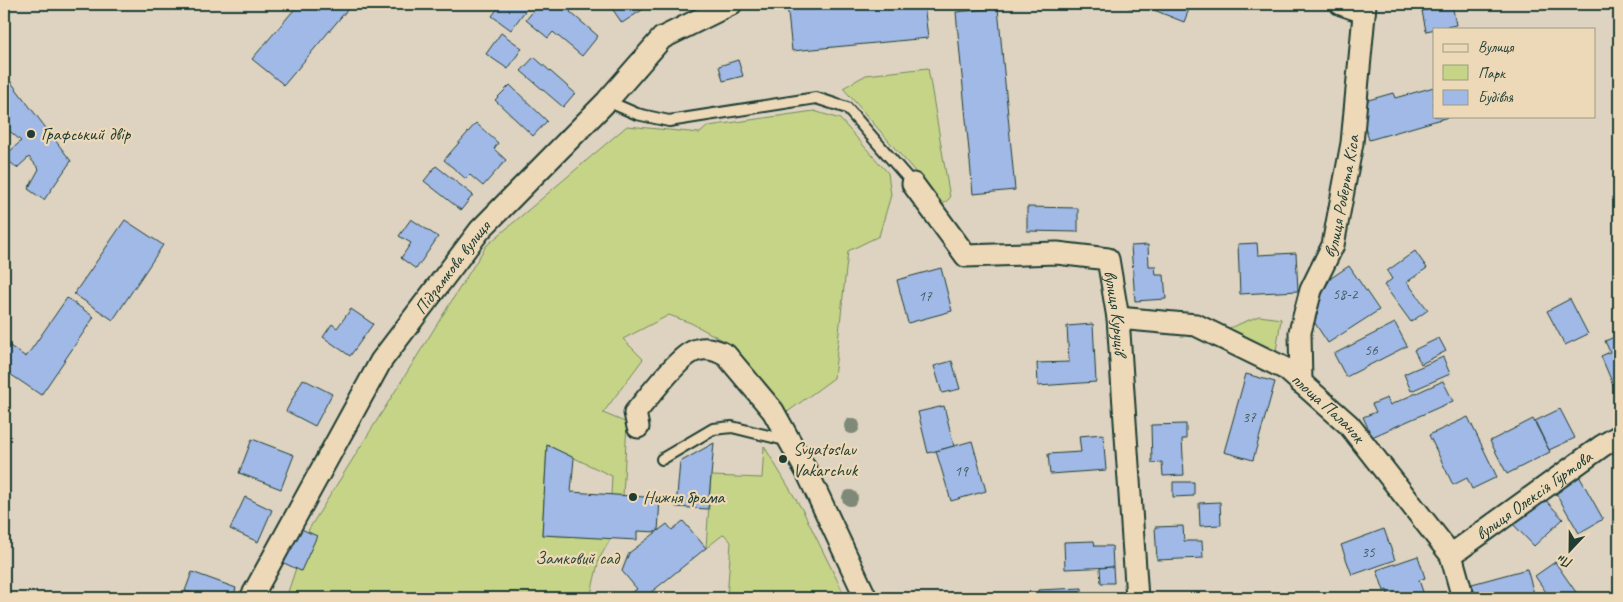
<svg xmlns="http://www.w3.org/2000/svg" width="1623" height="602" viewBox="0 0 1623 602" font-family="Caveat,sans-serif">
<style>
.green{fill:#c6d488;stroke:#72885e}
.building{fill:#a1b9e6;stroke:#1f3d34}
.lines{fill:none;stroke-linecap:round;stroke-linejoin:round}
.lane-casing{stroke:#1f3d34;stroke-width:14}
.street-casing{stroke:#1f3d34;stroke-width:25}
.lane{stroke:#edd9b7;stroke-width:10}
.street{stroke:#edd9b7;stroke-width:21}
.tree{fill:#7e8977}
.poi-dot{fill:#1f3d34;stroke:#edd9b7;stroke-width:2}
.labels{text-anchor:middle;stroke-width:4.5;stroke-linejoin:round;paint-order:stroke}
.number-label{font-size:15px;fill:#405c60}
.poi-label{font-size:18px;fill:#1f3d34;stroke:#edd9b7;text-anchor:start}
.street-label{font-size:18px;fill:#1f3d34;stroke:#edd9b7}
.park-label{font-size:18px;fill:#304c3c;stroke:#edd9b7}
</style>
<rect width="100%" height="100%" fill="#ded3c0"/>
<filter id="ink" filterUnits="userSpaceOnUse"><feTurbulence type="fractalNoise" baseFrequency=".02" numOctaves="2"/><feDisplacementMap in="SourceGraphic" scale="10" xChannelSelector="R" yChannelSelector="G"/><feConvolveMatrix kernelMatrix="1 2 1 2 8 2 1 2 1" color-interpolation-filters="sRGB"/></filter>
<g filter="url(#ink)">
<!-- green -->
<g class="green">
<path d="M928 68 950 198 943 204 843 88 866 75Z"/>
<path d="M814 111 840 119 888 173 891 195 879 236 848 251 834 378 786 413 732 345 691 323 669 315 623 339 643 359 603 413 627 423 623 496 611 495 612 476 547 445 542 535 611 538 599 559 590 598H286L309 529 486 246 627 126 700 133 708 126Z"/>
<path d="M1259 316 1281 319 1275 358 1222 331Z"/>
<path d="M764 446 803 511 846 598H727L731 542 724 534 706 548 711 476 762 478Z"/>
</g>
<!-- building -->
<g class="building">
<path d="M299 4H352L284 85 252 59Z"/>
<path d="M501 4H530L511 30 492 16Z"/>
<path d="M539 4 576 5 570 12 598 36 582 56 553 32 548 38 526 20Z"/>
<path d="M609 4H642L645 8 622 23Z"/>
<path d="M787 4H924L928 38 792 51Z"/>
<path d="M1119 4H1132L1131 8Z"/>
<path d="M1151 4H1191L1184 22 1149 8Z"/>
<path d="M1435 4H1452L1456 25 1426 31 1422 11 1436 8Z"/>
<path d="M998 8 1015 190 973 194 956 12Z"/>
<path d="M501 33 522 48 508 69 486 54Z"/>
<path d="M534 57 575 93 563 107 521 71Z"/>
<path d="M738 60 743 76 723 81 719 66Z"/>
<path d="M4 73 71 161 44 200 28 189 39 169 29 157 17 168 4 157 21 141 4 126Z"/>
<path d="M510 85 547 121 533 136 495 100Z"/>
<path d="M1434 87V116H1452L1369 140 1358 103 1393 93 1395 98Z"/>
<path d="M476 123 498 143 494 149 506 160 483 186 470 175 466 179 444 160Z"/>
<path d="M436 166 473 195 461 210 424 181Z"/>
<path d="M1027 207 1078 208V232L1027 231Z"/>
<path d="M411 219 438 237 416 269 401 258 411 243 399 236Z"/>
<path d="M125 220 163 245 113 320 74 294Z"/>
<path d="M1257 243 1258 255 1296 253 1298 291 1240 294 1238 244Z"/>
<path d="M1148 245 1149 266H1155L1156 275H1164L1166 299 1135 301 1131 246Z"/>
<path d="M1415 251 1427 268 1407 282 1428 310 1411 322 1384 285 1392 279 1387 271Z"/>
<path d="M1349 266 1379 310 1328 343 1309 314 1331 278Z"/>
<path d="M941 268 952 311 908 323 897 280Z"/>
<path d="M67 298 94 317 41 395 4 370V342L26 357Z"/>
<path d="M1570 299 1588 334 1565 345 1547 311Z"/>
<path d="M351 309 373 324 350 356 323 337 332 324 337 328Z"/>
<path d="M1395 323 1407 346 1346 377 1334 354Z"/>
<path d="M1093 324 1096 382 1038 386 1037 363 1069 362 1067 326Z"/>
<path d="M1619 335V393L1617 394 1601 356 1610 352 1605 341Z"/>
<path d="M1439 338 1446 351 1421 364 1414 350Z"/>
<path d="M1443 357 1450 374 1411 391 1404 374Z"/>
<path d="M952 361 960 389 942 393 934 366Z"/>
<path d="M1246 374 1275 382 1253 460 1224 452Z"/>
<path d="M303 379 332 394 315 426 286 411Z"/>
<path d="M1443 381 1453 401 1372 437 1363 417 1376 412 1372 404 1387 398 1390 405Z"/>
<path d="M944 406 954 446 928 453 918 412Z"/>
<path d="M1560 409 1575 438 1549 450 1535 421Z"/>
<path d="M1468 417 1497 477 1472 489 1467 478 1453 485 1429 435Z"/>
<path d="M1533 419 1550 452 1507 474 1490 441Z"/>
<path d="M1186 424V439H1182L1184 475 1163 476 1162 462 1152 463 1151 425Z"/>
<path d="M1103 434 1106 470 1050 474 1048 454 1081 452 1079 436Z"/>
<path d="M252 439 294 455 281 489 239 473Z"/>
<path d="M972 441 986 491 951 501 936 451Z"/>
<path d="M714 443 708 509 676 507 680 462Z"/>
<path d="M547 445 574 458 571 492 660 498 658 532 637 531V540L542 535Z"/>
<path d="M1578 474 1603 519 1579 533 1553 488Z"/>
<path d="M1173 482H1194V496L1173 497Z"/>
<path d="M1541 495 1563 519 1534 546 1512 523Z"/>
<path d="M245 497 272 510 258 542 230 529Z"/>
<path d="M1220 502 1221 525 1200 526 1199 503Z"/>
<path d="M683 521 706 548 644 598H635L631 593 637 589 622 571 629 553 667 524 672 530Z"/>
<path d="M1183 526 1184 541H1202L1203 558 1157 560 1155 527Z"/>
<path d="M299 528 317 536 301 571 284 563Z"/>
<path d="M1384 529 1395 560 1352 575 1341 545Z"/>
<path d="M1094 541 1095 546H1112L1113 567 1065 569 1064 542Z"/>
<path d="M1418 556 1425 578 1419 580 1424 595 1415 598H1389L1387 590 1384 591 1377 570Z"/>
<path d="M1555 562 1580 598H1550L1535 576Z"/>
<path d="M1113 567 1114 583H1101L1100 568Z"/>
<path d="M1527 569 1535 597 1476 598 1472 584Z"/>
<path d="M192 572 236 588 233 598H206L185 591Z"/>
<path d="M1082 588V598H1038V590Z"/>
</g>
<g class="lines">
<!-- lane casing -->
<g class="lane-casing">
<g id="lane">
<path d="M607 101 637 114 669 121 816 98 847 108 913 184"/>
<path d="M662 459 713 429 732 427 789 441"/>
</g>
</g>
<!-- street casing -->
<g class="street-casing">
<g id="street">
<path d="M1341 4 1364 12"/>
<path id="s1" d="M913 184 966 256 1057 253 1108 259 1118 318 1137 598"/>
<path id="s2" d="M1118 318 1196 325 1286 369 1349 425 1451 555 1463 598"/>
<path id="s3" d="M1301 383 1300 332 1311 290 1333 245 1352 143 1365 4"/>
<path d="M638 427 635 413C647 399 677 359 692 352 703 346 715 349 726 355L773 411 808 474 866 598"/>
<path id="s4" d="M1451 555 1602 446 1619 436"/>
<path id="s5" d="M251 598 381 361 480 230 607 101 662 38 731 4"/>
</g>
</g>
<!-- lane -->
<use href="#lane" class="lane"/>
<!-- street -->
<use href="#street" class="street"/>
</g>
<!-- trees -->
<g class="tree">
<circle cx="852" cy="426" r="8"/>
<circle cx="850" cy="498" r="8"/>
</g>
</g>
<!-- markers -->
<g class="poi-dot">
<circle cx="31" cy="134" r="5"/>
<circle cx="783" cy="459" r="5"/>
<circle cx="633" cy="497" r="5"/>
</g>
<g class="labels">
<!-- number labels -->
<g class="number-label">
<text x="1345" y="299">58-2</text>
<text x="925" y="301">17</text>
<text x="1371" y="355">56</text>
<text x="1249" y="422">37</text>
<text x="961" y="476">19</text>
<text x="1368" y="557">35</text>
</g>
<!-- poi labels -->
<g class="poi-label">
<text x="41" y="140">Графський двір</text>
<text x="793" y="455">Svyatoslav<tspan x="793" dy="21">Vakarchuk</tspan></text>
<text x="643" y="503">Нижня брама</text>
</g>
<!-- street labels -->
<g class="street-label">
<text dy="6" stroke="none"><textPath href="#s3" startOffset="194">вулиця Роберта Кіса</textPath></text>
<text dy="6" stroke="none"><textPath href="#s5" startOffset="388">Підзамкова вулиця</textPath></text>
<text dy="6" stroke="none"><textPath href="#s1" startOffset="286">вулиця Куруців</textPath></text>
<text dy="6" stroke="none"><textPath href="#s2" startOffset="236">площа Паланок</textPath></text>
<text dy="6" stroke="none"><textPath href="#s4" startOffset="102">вулиця Олексія Гуртова</textPath></text>
</g>
<!-- park labels -->
<g class="park-label">
<text x="577" y="564">Замковий сад</text>
</g>
</g>
<!-- margin -->
<rect width="1623" height="602" fill="none" stroke="#edd9b7" stroke-width="20"/>
<rect x="10" y="10" width="1603" height="582" fill="none" stroke="#1f3d34" stroke-width="2" filter="url(#ink)"/>
<!-- legend -->
<rect x="1433" y="28" width="162" height="90" fill="#edd9b7" stroke="#9b9b83"/>
<rect x="1443" y="44" width="25" height="8" fill="#edd9b7" stroke="#9b9b83"/>
<text x="1478" y="52" font-size="15" fill="#1f3d34">Вулиця</text>
<rect x="1443" y="65" width="25" height="15" fill="#c6d488" stroke="#9b9b83"/>
<text x="1478" y="78" font-size="15" fill="#1f3d34">Парк</text>
<rect x="1443" y="90" width="25" height="15" fill="#a1b9e6" stroke="#9b9b83"/>
<text x="1478" y="102" font-size="15" fill="#1f3d34">Будівля</text>
<!-- north arrow -->
<g transform="translate(1570 550) rotate(202)" stroke="#edd9b7" stroke-width="4" paint-order="stroke">
<path d="M0-4L9 19L0 12L-9 19Z" fill="#1f3d34"/>
<text y="-8" font-size="14" font-weight="bold" text-anchor="middle" fill="#1f3d34">Пн</text>
</g>
</svg>
